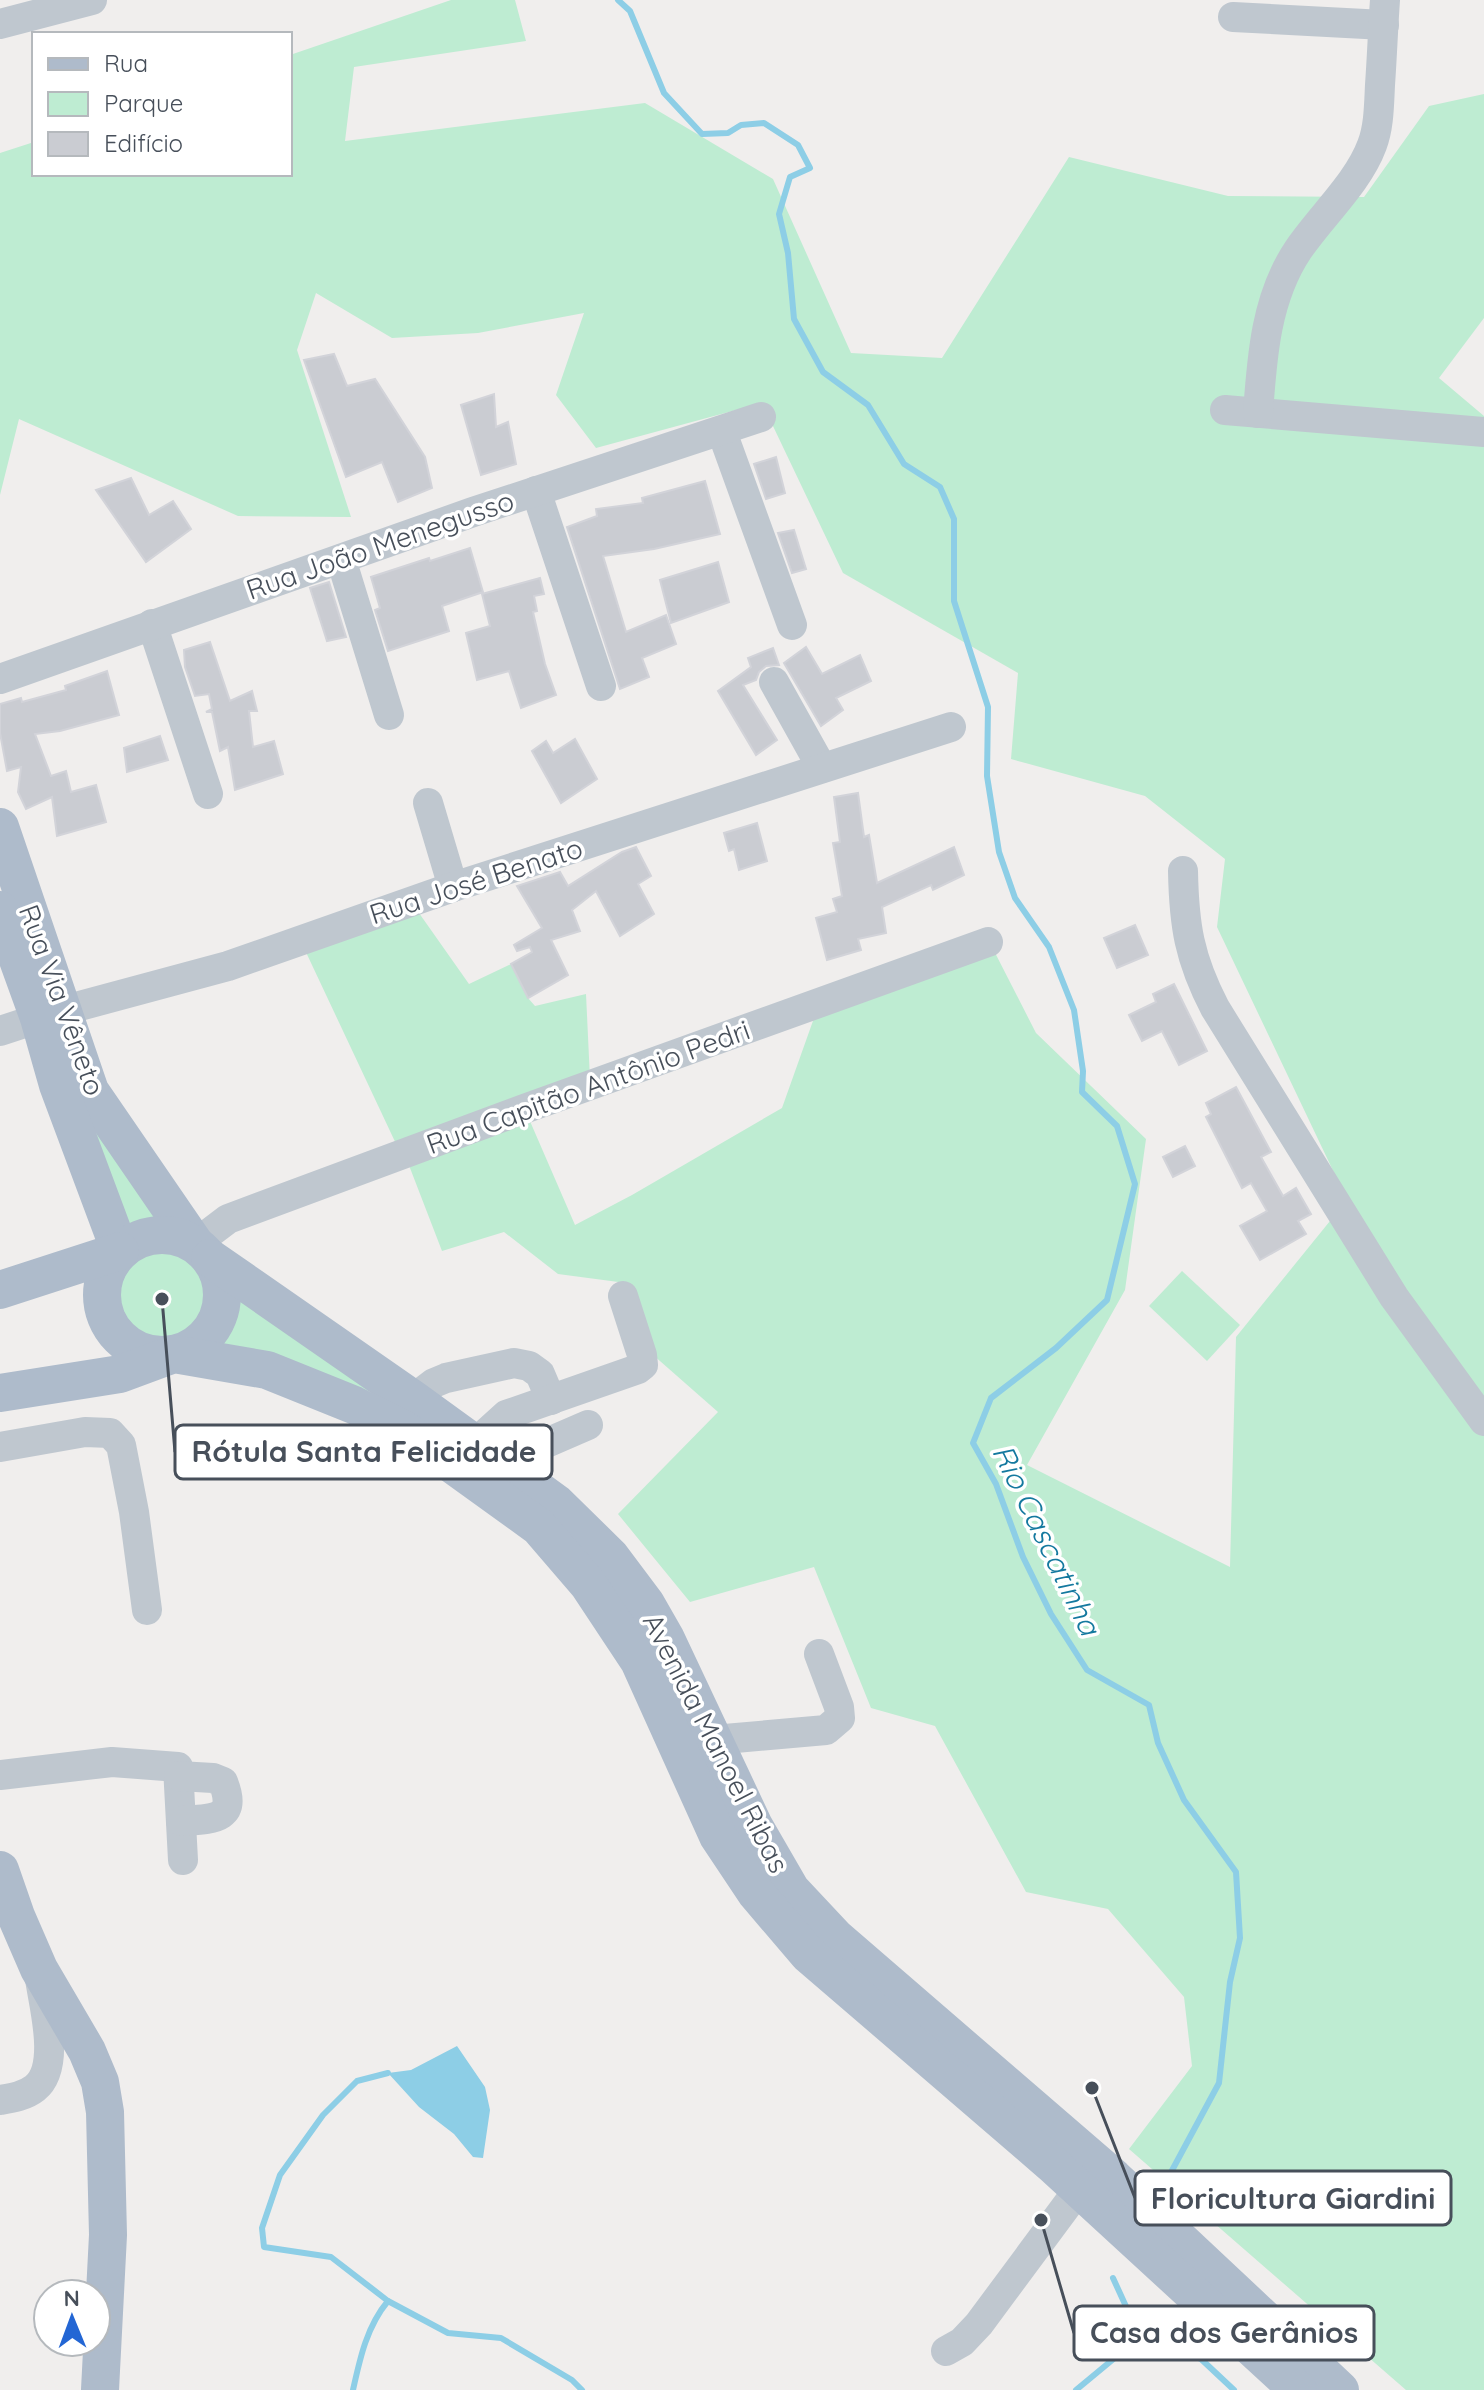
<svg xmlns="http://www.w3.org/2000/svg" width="1484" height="2390" viewBox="0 0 1484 2390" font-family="Quicksand,sans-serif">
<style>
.green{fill:#beecd2}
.water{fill:#8dcee6}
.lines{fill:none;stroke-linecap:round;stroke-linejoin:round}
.stream{stroke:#8dcee6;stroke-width:6}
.building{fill:#caccd2;stroke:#d2d3d9;stroke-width:2}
.minor{stroke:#bfc7cf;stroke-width:30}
.major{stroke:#aebbcb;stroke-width:38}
.labels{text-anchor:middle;stroke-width:7;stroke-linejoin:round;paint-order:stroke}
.street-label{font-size:28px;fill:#474f5a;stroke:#fff}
.water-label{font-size:30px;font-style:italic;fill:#14799f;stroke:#fff}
.leader{fill:none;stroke:#474f5a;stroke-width:3}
.callout-dot{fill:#474f5a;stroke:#fff;stroke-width:3}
.callout{fill:#fff;stroke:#474f5a;stroke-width:3}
.callout-label{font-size:30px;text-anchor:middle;font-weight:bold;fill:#474f5a}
</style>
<rect width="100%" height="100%" fill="#f0eeed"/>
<!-- green -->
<g class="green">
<path d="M451 0H515L526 41 354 67 345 141 645 103 773 179 851 353 942 358 1069 157 1228 196 1364 197 1429 106 1484 94V318L1439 378 1484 416V2390H1406L1129 2149 1192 2066 1184 1997 1108 1909 1026 1892 935 1726 871 1708 814 1567 690 1602 618 1514 718 1412 652 1354 626 1283 558 1274 504 1232 442 1251 405 1155 526 1112 575 1225 632 1195 782 1108 819 1004 990 943 1036 1033 1146 1139 1125 1290 1027 1465 1230 1567 1236 1337 1347 1200 1217 927 1225 859 1145 796 1011 759 1018 673 843 573 762 403 596 448 556 395 584 313 478 333 392 338 316 293 297 350 351 517 238 516 19 419 0 495V153L34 142V174H290V55Z"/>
<path d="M419 913 469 984 511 964 528 998 535 1006 586 994 590 1079 398 1148 304 948Z"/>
<path d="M73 1074 169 1228 118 1237Z"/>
<circle cx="162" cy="1295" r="46"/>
<path d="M1182 1271 1240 1325 1207 1361 1149 1306Z"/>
<path d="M230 1280 390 1398 212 1343C231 1322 229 1307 230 1280Z"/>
</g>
<!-- water -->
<path class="water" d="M457 2046 485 2087 490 2110 483 2158 473 2157 454 2134 419 2107 388 2073 411 2070Z"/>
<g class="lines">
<!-- stream -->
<g class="stream">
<path d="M618 0 630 11 664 93 702 134 728 133 741 125 764 123 798 145 810 168 790 177 779 214 788 253 794 319 823 372 868 405 904 464 940 487 954 519V601L988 707 987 776 999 852 1015 898 1049 947 1074 1010 1083 1071 1082 1092 1117 1126 1135 1184 1107 1300 1056 1348 991 1398 973 1443 996 1484 1023 1557 1051 1614 1087 1670 1149 1705 1158 1743 1184 1800 1236 1872 1240 1938 1230 1982 1219 2083 1169 2176"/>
<path d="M1113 2278 1140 2337 1201 2359 1234 2390"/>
<path d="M388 2301 331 2257 264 2247 262 2228 280 2175 323 2115 357 2081 388 2073"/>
<path d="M353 2390C360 2358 367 2326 388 2301L448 2333 501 2338 572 2380 582 2390"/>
<path d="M1076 2390 1140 2337"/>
</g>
</g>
<!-- building -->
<g class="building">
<path d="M334 354 347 386 375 379 425 457 432 488 398 502 382 462 346 477 304 360Z"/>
<path d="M494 394 496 427 508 422 516 464 481 475 461 405Z"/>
<path d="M776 457 785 493 766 499 754 464Z"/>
<path d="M131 478 149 515 173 501 191 529 146 562 96 490Z"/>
<path d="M705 481 720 534 654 549 603 556 626 632 666 615 676 644 642 658 649 677 620 689 567 527 597 516 596 509 643 503 642 498Z"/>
<path d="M794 530 806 569 792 573 778 533Z"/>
<path d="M470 548 483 592 442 606 449 631 388 651 375 610 380 608 371 577 429 558 430 561Z"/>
<path d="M718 562 729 602 671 623 660 580Z"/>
<path d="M540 578 544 594 534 596 537 611 533 612 545 664 556 695 521 708 509 671 477 680 466 633 490 626 482 594Z"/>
<path d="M329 582 346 637 327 641 310 588Z"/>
<path d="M210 642 230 701 252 691 257 711H249L253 747 274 741 283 774 235 790 228 747 220 751 212 712H206L212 709 209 694 195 696 185 667 184 650Z"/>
<path d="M806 647 822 674 860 655 871 681 836 698 843 710 821 726 784 663Z"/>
<path d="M773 648 779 665 766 666 759 672 756 680 743 685 777 740 756 755 718 691 751 667 748 658Z"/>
<path d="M107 671 119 715 60 731 35 734 51 776 66 771 71 792 96 785 106 822 57 836 52 797 26 809 18 792 21 767 7 771 0 733V704L21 698 22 702 66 690 65 686Z"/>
<path d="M160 736 168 760 127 772 124 748Z"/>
<path d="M575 739 597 779 561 803 532 751 546 741 553 753Z"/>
<path d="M858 793 864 837 869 835 877 883 954 847 964 875 933 890 931 885 882 907 886 933 858 939 861 950 827 960 816 918 837 912 833 899 842 896 833 843 840 842 834 797Z"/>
<path d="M757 823 767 861 739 870 734 849 729 851 724 833Z"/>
<path d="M636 847 651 876 638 884 654 914 620 936 596 891 572 910 580 931 551 940 568 975 528 998 511 964 532 952 530 947 517 951 514 945 542 928 517 886 560 872 568 886 622 852Z"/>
<path d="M1135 925 1148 955 1117 968 1104 938Z"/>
<path d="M1174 984 1207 1051 1179 1065 1162 1031 1142 1041 1129 1015 1156 1002 1153 994Z"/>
<path d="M1236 1087 1271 1152 1261 1157 1283 1196 1296 1188 1311 1214 1298 1221 1306 1234 1260 1260 1240 1226 1267 1211 1251 1183 1242 1188 1206 1117 1211 1114 1206 1103Z"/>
<path d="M1185 1146 1195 1166 1173 1177 1163 1157Z"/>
</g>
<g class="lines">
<!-- minor -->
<g class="minor">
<path d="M1233 17 1384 25"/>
<path d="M0 24 92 0"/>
<path d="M1225 410 1484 432"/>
<path d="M1258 413C1262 356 1266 298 1298 250 1321 216 1358 183 1372 145 1379 127 1379 105 1380 85 1382 57 1383 28 1385 0"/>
<path d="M722 432 792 625"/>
<path d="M536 491 601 686"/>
<path d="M341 559 389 715"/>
<path d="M152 624 208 794"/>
<path d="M0 679 473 512 761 417"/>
<path d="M774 682 822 768"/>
<path d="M428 803 453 887"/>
<path d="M1183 871C1184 925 1189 958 1215 1008L1394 1297 1484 1421"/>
<path d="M0 1031 61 1011 228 966 453 887 951 727"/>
<path d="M195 1244 228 1219 524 1109 988 942"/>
<path d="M413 1399 434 1383 446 1378 514 1363 529 1366 540 1374 551 1400"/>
<path d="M474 1444 506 1415 638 1369 643 1365 642 1355 623 1296"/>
<path d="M0 1447 85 1432 110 1433 121 1445 134 1512 147 1610"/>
<path d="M500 1463 588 1425"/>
<path d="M713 1740 826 1730 840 1718 839 1707 819 1654"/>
<path d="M0 1775 112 1762 178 1767 183 1860"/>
<path d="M179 1776 213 1778 223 1782C239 1821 210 1819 181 1821"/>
<path d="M0 2100C12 2098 25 2096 35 2088 61 2067 44 2007 40 1979"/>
<path d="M946 2351 962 2342 979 2324 1079 2189"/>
</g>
<!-- major -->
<g class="major">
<path d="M0 827 90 1091 195 1244"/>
<path d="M0 910 39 1018 58 1085 120 1251"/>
<circle cx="162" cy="1295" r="60"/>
<path d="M210 1258 413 1399 556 1503 610 1556 646 1604 666 1639 754 1826 791 1890 836 1938 1114 2178 1340 2390"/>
<path d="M0 1290 120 1251"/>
<path d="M0 1393 120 1374 174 1354 267 1370 354 1405 406 1431 539 1527 588 1584 639 1661 718 1836 756 1893 808 1954 1052 2164 1298 2390"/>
<path d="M0 1870 16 1916 39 1969 87 2051 100 2082 105 2112 108 2235 100 2390"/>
</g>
</g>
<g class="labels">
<!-- street labels -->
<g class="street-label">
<text transform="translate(380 545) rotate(-19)" y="10">Rua João Menegusso</text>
<text transform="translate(476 881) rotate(-18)" y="10">Rua José Benato</text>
<text transform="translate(62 1000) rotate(70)" y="10">Rua Via Vêneto</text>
<text transform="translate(588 1087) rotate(-20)" y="10">Rua Capitão Antônio Pedri</text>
<text transform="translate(716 1743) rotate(63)" y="10">Avenida Manoel Ribas</text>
</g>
<!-- water labels -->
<g class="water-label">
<text transform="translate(1046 1540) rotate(64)" y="10">Rio Cascatinha</text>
</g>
</g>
<!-- callouts -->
<path class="leader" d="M162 1299L175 1452M1092 2088L1135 2198M1041 2220L1074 2333"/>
<g class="callout-dot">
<circle cx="162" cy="1299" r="8"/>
<circle cx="1092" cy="2088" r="8"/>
<circle cx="1041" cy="2220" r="8"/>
</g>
<g class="callout">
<rect x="175" y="1425" width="377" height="54" rx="8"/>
<rect x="1135" y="2171" width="316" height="54" rx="8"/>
<rect x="1074" y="2306" width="300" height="54" rx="8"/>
</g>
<g class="callout-label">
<text x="364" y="1462">Rótula Santa Felicidade</text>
<text x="1293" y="2209">Floricultura Giardini</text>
<text x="1224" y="2343">Casa dos Gerânios</text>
</g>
<!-- legend -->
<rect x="32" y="32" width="260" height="144" fill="#ffffff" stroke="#b5b9bd" stroke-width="2"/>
<rect x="48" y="58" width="40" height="12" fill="#aebbcb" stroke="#b5b9bd" stroke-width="2"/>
<text x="104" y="72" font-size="24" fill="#474f5a">Rua</text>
<rect x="48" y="92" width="40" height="24" fill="#beecd2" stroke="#b5b9bd" stroke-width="2"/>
<text x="104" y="112" font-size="24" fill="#474f5a">Parque</text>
<rect x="48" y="132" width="40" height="24" fill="#caccd2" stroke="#b5b9bd" stroke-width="2"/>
<text x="104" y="152" font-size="24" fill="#474f5a">Edifício</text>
<!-- north arrow -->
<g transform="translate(72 2318) rotate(359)"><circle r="38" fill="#ffffff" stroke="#b5b9bd" stroke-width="2"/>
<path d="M0-6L14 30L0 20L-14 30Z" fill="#2366d4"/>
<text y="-12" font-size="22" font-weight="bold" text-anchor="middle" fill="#474f5a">N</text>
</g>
</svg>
